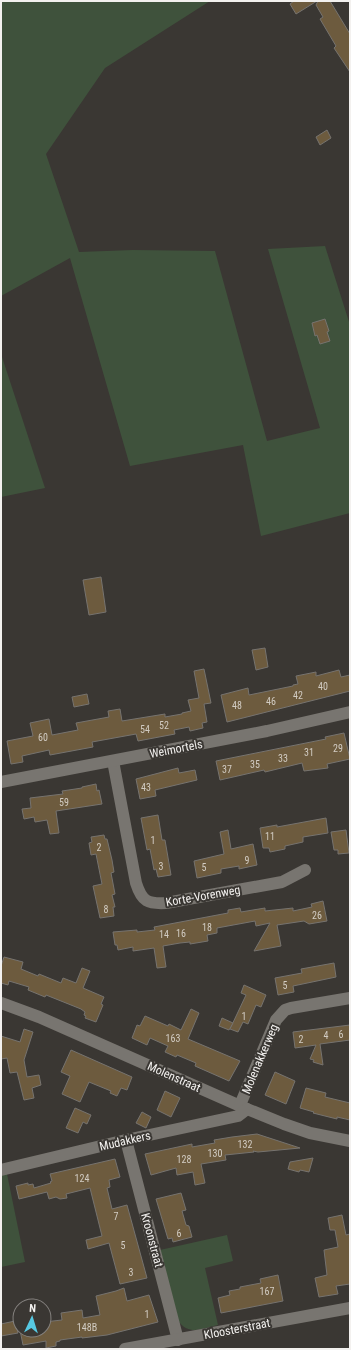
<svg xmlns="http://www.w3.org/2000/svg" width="351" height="1350" viewBox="0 0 351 1350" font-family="'Roboto Condensed',sans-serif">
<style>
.green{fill:#3f523c}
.building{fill:#6d5b3e;stroke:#76736f}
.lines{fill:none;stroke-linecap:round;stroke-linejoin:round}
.minor{stroke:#787570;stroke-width:12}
.labels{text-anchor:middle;stroke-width:4;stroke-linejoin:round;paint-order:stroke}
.number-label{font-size:10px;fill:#d2ccc3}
.street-label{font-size:12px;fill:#f3f1ef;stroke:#3a3733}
</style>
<rect width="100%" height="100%" fill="#3a3733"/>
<!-- green -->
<g class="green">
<path d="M1 1H210L105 68 46 154 79 252 133 250 215 251 267 441 320 428 268 249 325 246 350 325V513L261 536 243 445 130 466 70 258 1 296Z"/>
<path d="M1 354 45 488 1 497Z"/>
<path d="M7 1174 25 1262 1 1267V1175Z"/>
<path d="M227 1235 233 1261 205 1268 218 1325C203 1328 190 1336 179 1322L160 1250Z"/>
</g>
<!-- building -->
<g class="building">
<path d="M294 1H317L296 14 290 4Z"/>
<path d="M318 1H330L350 34V72L334 48 336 46 320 19 323 17 316 5Z"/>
<path d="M327 130 331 138 320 145 316 137Z"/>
<path d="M325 319 329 331 327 332 330 341 320 344 317 335 315 336 312 323Z"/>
<path d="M101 577 106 612 89 615 83 580Z"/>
<path d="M265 648 268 667 256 670 252 650Z"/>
<path d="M204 669 211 703 204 704 207 722 202 723 203 728 190 731 189 727 174 730 175 734 138 741 136 734 92 742 93 747 50 755 49 750 22 756 23 762 11 764 7 741 33 736 30 723 49 719 52 735 78 730 76 723 109 717 108 711 120 709 122 721 165 714V717L182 714V713L191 711 188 700 199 698 194 671Z"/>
<path d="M339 670 341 677 350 675V691L227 722 221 695 248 688 249 695 293 686V685L298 684 296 676 316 672V676Z"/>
<path d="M87 694 89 704 74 707 72 697Z"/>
<path d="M344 733 350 759 327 764 328 768 304 771 302 763 265 772 264 770 220 780 216 761 326 739 325 737Z"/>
<path d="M178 768 179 773 195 770 197 780 155 790 156 796 140 799 136 779Z"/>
<path d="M96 784 97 791 99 790 102 804 56 811 59 833 50 834 47 820 35 822 34 817 24 819 22 809 31 808 30 798 63 794 62 791 82 788V787Z"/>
<path d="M158 815 162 840H165L171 875 158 877 156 869 154 870 150 849 147 850 141 818Z"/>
<path d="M326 818 328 833 303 837V842L285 846V849L270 852 269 848H263L260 828 277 825V827Z"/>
<path d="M228 830 231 849 253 844 257 865 239 869V866L221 869V873L197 878 194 861 224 854 220 832Z"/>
<path d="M346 830 349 853 338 854V850H334L331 832Z"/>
<path d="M104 835 105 839H107L112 860 114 872 111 873 115 894 112 895 115 907H113L114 916 100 918 93 886 102 884 96 854 91 855 89 843 92 842 91 837Z"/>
<path d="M323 901 327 921 309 924 304 921 277 925 281 946 254 951 270 923 256 926 255 921 217 928V933L207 935 208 941 190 944V942L180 943 163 946 166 967 157 968 154 948 133 951V947L118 950 117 945H115L113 932 137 930V932L155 930 154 927 228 913V910L240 908 241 912 265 908V911L293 908V911L312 907 311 904Z"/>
<path d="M4 957 23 962 21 969 38 976 39 974 61 983 63 978 76 983 82 968 90 971 83 988 104 997 101 1004 103 1005 96 1022 85 1018 86 1016 84 1015 85 1012 81 1009 46 995 45 997 28 990 29 987 9 981 8 985 1 983V966Z"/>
<path d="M334 963 336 977 293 986 294 992 278 995 275 978 302 973 301 969Z"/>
<path d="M244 985 266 995 261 1007 256 1005 248 1024 243 1022 238 1032 230 1029 246 995 241 993Z"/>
<path d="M191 1009 199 1013 188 1039 240 1061 229 1081 195 1066 196 1063 177 1055 176 1057 165 1052 168 1046 150 1038 147 1045 132 1038 137 1025 140 1026 145 1016 168 1026 169 1024 181 1030Z"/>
<path d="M222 1018 233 1023 229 1030 219 1026Z"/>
<path d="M350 1025V1040L320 1044 323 1065 313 1062 314 1060 310 1059 316 1045 295 1048 293 1032Z"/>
<path d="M24 1029 33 1032 24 1060 27 1077 39 1075 41 1085 32 1088 34 1098 24 1100 17 1072 10 1073 7 1058 1 1059V1036L20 1042Z"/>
<path d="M71 1050 132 1077 127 1090 121 1088 117 1096 110 1093 111 1091 89 1082 80 1102 62 1094 70 1076 61 1072Z"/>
<path d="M275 1072 295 1081 286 1104 265 1095Z"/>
<path d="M306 1088 326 1093 325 1097 350 1103V1120L337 1117V1119L313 1113 314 1112 300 1108Z"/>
<path d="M165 1091 180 1098 171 1117 157 1110Z"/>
<path d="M75 1108 91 1115 87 1124 83 1122 78 1133 66 1128Z"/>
<path d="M142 1112 151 1117 146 1128 136 1123Z"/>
<path d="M257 1134 300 1148 258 1152 253 1151 254 1152 225 1155 226 1160 201 1164 205 1183 195 1185 193 1172 177 1175 176 1168 151 1175 145 1154 192 1144V1147L215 1143 214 1140 232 1137Z"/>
<path d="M313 1158 309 1172 300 1170 299 1172 288 1169 290 1162Z"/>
<path d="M115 1159 120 1177 109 1180 110 1187 107 1188 112 1209 127 1205 147 1278 120 1284 109 1243 88 1249 86 1240 102 1236 90 1188 66 1194 67 1198 60 1199 56 1197 49 1199 47 1192 19 1199 16 1186 28 1183V1185L33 1184 34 1188 51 1183 50 1182 52 1181 50 1174Z"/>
<path d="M181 1193 186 1210 182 1211 186 1225 189 1226 192 1237 173 1242 172 1238 168 1239 156 1199Z"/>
<path d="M342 1215 346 1235 350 1234V1284L336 1286 338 1294 319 1297 315 1278 327 1275 324 1250 338 1247 335 1230H330L328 1218Z"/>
<path d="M278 1275 283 1301 221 1313 218 1298 230 1295 229 1291 240 1289V1287L261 1283 260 1279Z"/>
<path d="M124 1288 127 1301 149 1295 158 1322 107 1335 82 1338V1337L60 1340V1341L56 1342V1346L46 1348V1341L23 1345 20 1330H44V1322L62 1320 61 1313 82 1310 83 1318 100 1315 96 1296 116 1291Z"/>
<path d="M15 1321 18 1333 1 1336V1324Z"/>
</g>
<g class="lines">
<!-- minor -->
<g class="minor">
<path d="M113 761 136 883C142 902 148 904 166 903L282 882 305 870"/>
<path d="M1 782 267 731 350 712"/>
<path d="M1 1003 39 1017 247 1109 284 1124 310 1133 350 1141"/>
<path d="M240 1105 276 1020 285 1010 291 1008 350 998"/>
<path d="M126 1140 178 1340"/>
<path d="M1 1170 126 1140 238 1116 247 1109"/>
<path d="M125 1349 350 1308"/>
</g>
</g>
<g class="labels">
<!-- number labels -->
<g class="number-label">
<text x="323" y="690">40</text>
<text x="298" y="699">42</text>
<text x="271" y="705">46</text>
<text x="237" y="709">48</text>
<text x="164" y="729">52</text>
<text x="145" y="733">54</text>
<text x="43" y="741">60</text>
<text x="338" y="752">29</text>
<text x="309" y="756">31</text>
<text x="283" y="762">33</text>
<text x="255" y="768">35</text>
<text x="227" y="773">37</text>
<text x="146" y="791">43</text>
<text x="64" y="806">59</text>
<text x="270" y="840">11</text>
<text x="153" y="844">1</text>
<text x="99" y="851">2</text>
<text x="247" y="864">9</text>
<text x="161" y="870">3</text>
<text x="204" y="871">5</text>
<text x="106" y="913">8</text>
<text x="317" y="919">26</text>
<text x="207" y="931">18</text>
<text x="181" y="937">16</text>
<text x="164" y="938">14</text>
<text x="285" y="989">5</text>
<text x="244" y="1020">1</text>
<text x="341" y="1038">6</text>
<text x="326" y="1039">4</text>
<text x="173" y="1042">163</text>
<text x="301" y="1043">2</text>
<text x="245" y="1148">132</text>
<text x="215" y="1157">130</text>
<text x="184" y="1163">128</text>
<text x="82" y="1182">124</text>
<text x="116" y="1220">7</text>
<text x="179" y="1237">6</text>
<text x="123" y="1249">5</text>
<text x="131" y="1276">3</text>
<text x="267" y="1295">167</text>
<text x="147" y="1318">1</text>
<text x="87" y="1331">148B</text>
</g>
<!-- street labels -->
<g class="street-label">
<text transform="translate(176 749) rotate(-11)" y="4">Weimortels</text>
<text transform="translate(203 896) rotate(-10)" y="4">Korte-Vorenweg</text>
<text transform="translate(260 1059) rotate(-67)" y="4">Molenakkerweg</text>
<text transform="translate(174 1077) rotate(24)" y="4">Molenstraat</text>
<text transform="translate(125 1141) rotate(-13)" y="4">Mudakkers</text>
<text transform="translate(152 1240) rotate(75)" y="4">Kroonstraat</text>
<text transform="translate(237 1329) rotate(-11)" y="4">Kloosterstraat</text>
</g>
</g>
<!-- border -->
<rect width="351" height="1350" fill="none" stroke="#f3f1ef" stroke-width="4"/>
<!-- north arrow -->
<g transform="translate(32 1318) rotate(4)"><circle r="19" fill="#3a3733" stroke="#84817e"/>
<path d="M0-3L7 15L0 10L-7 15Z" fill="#57c9e3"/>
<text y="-6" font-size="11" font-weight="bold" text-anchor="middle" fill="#f3f1ef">N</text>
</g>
</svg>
